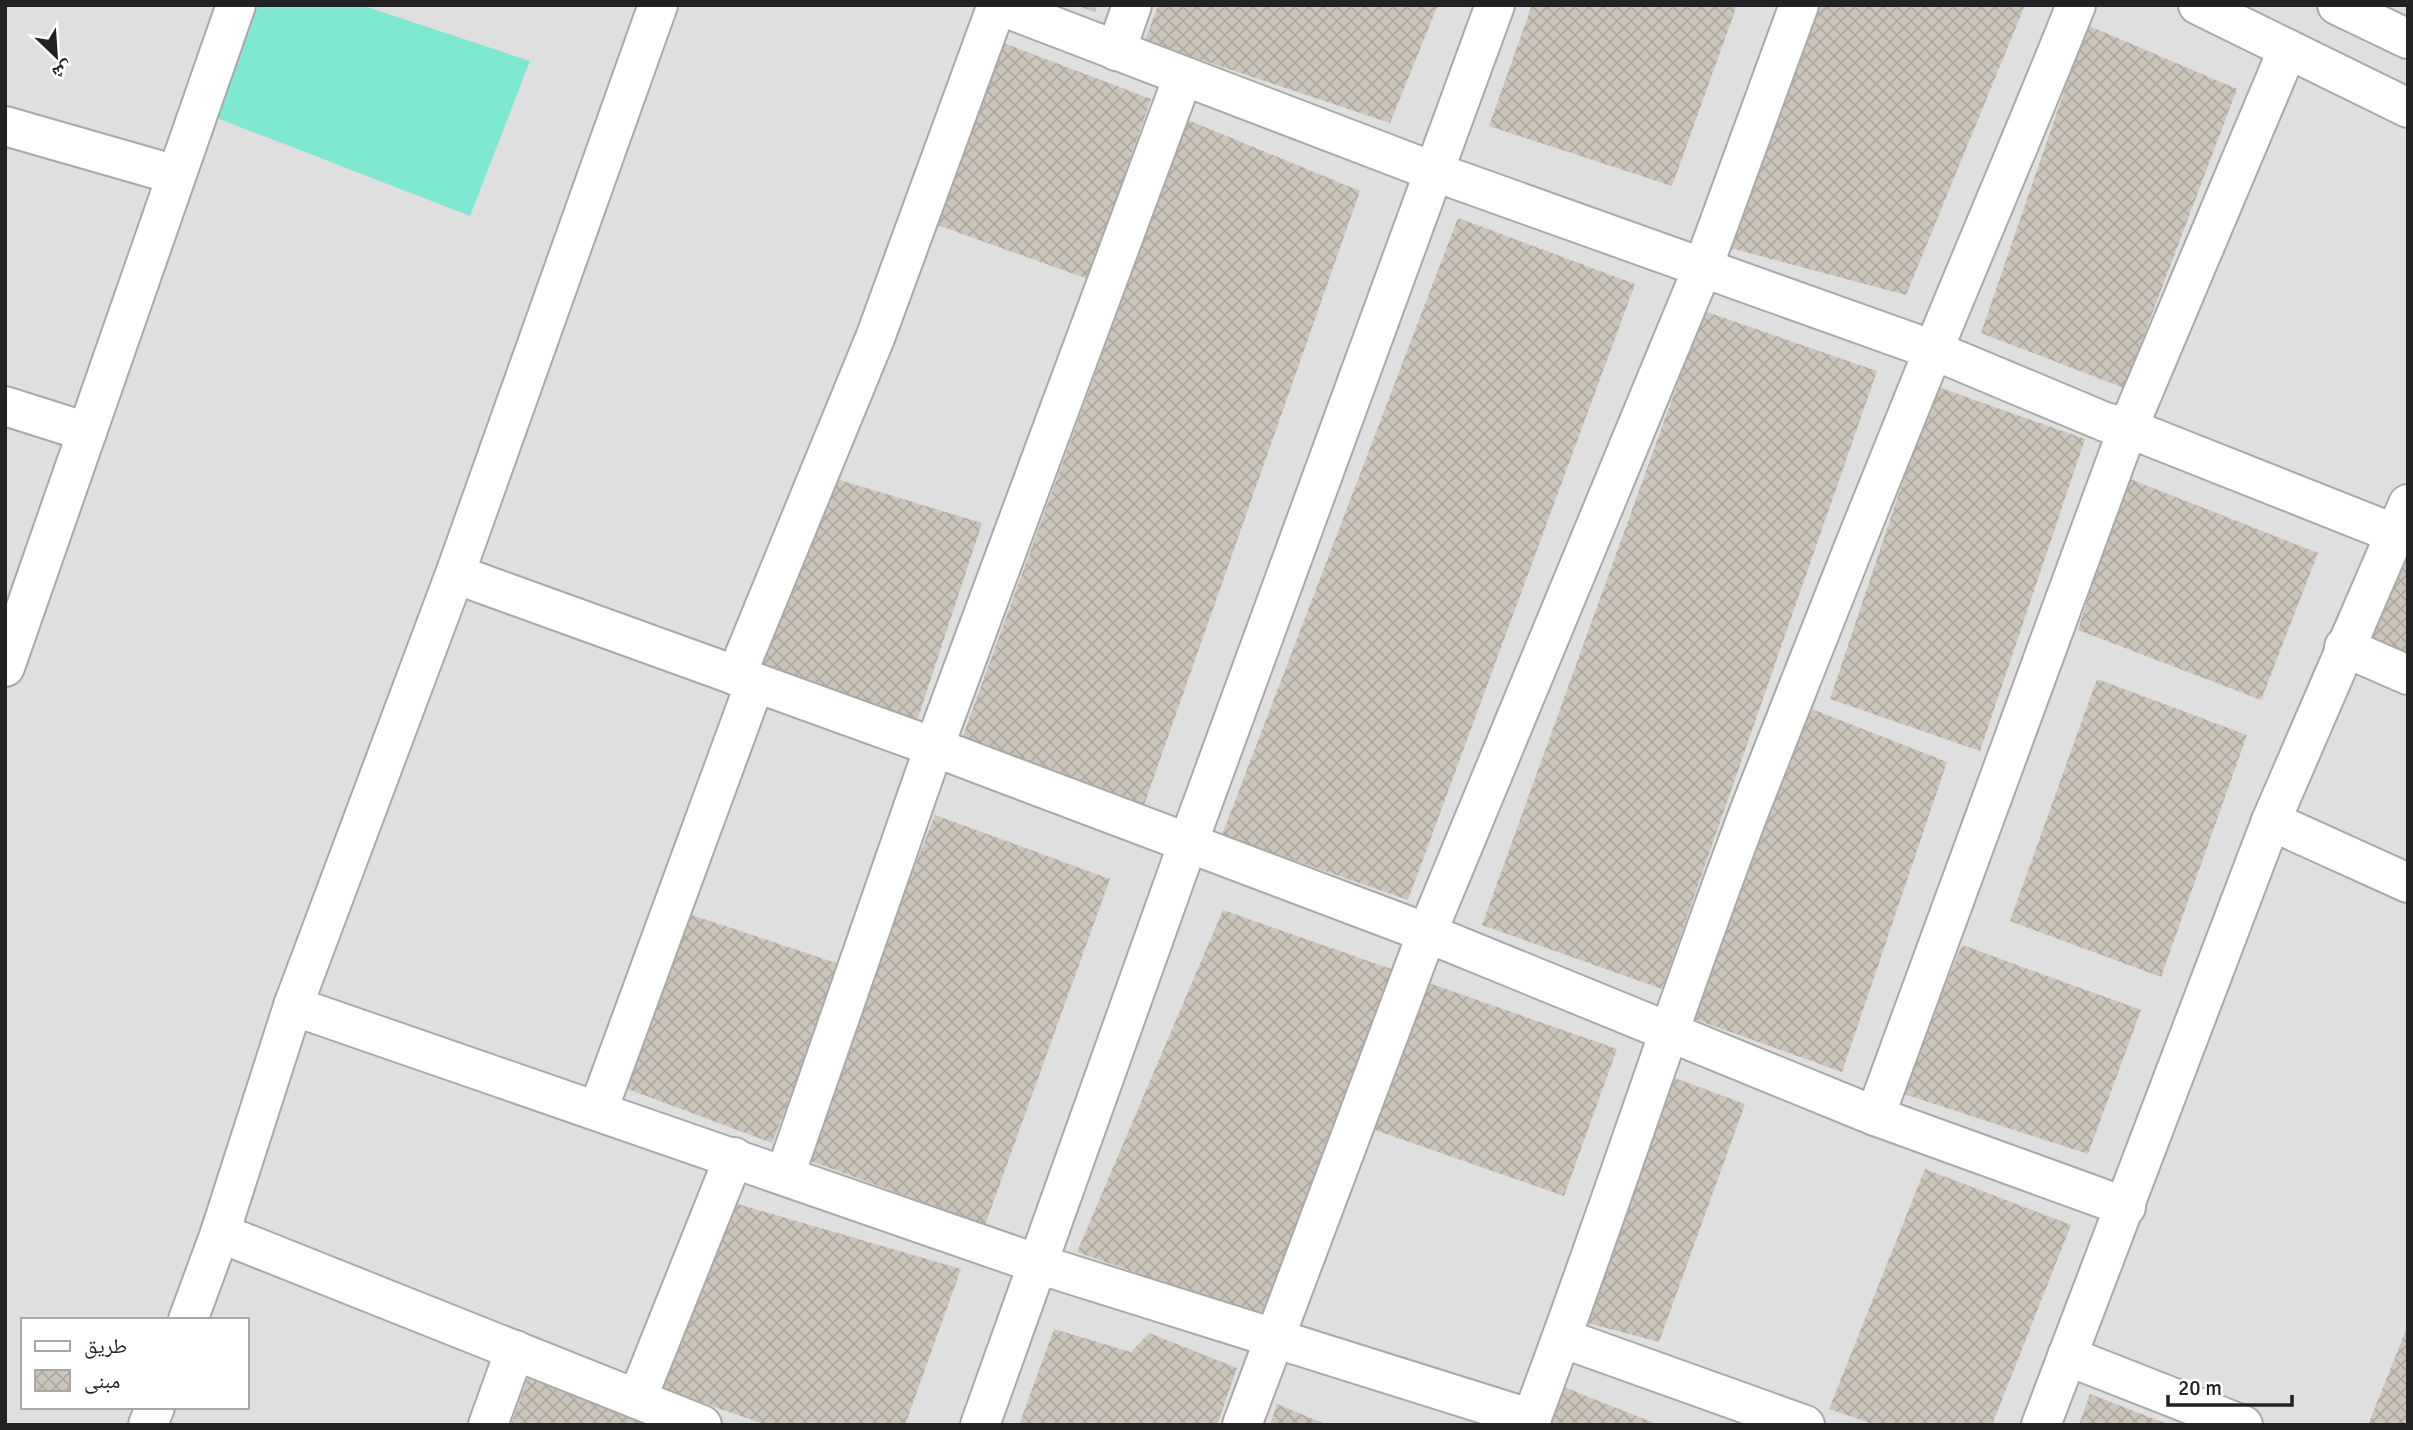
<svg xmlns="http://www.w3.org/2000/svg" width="2413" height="1430" viewBox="0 0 2413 1430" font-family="Signika,'Noto Naskh Arabic',sans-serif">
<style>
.residential{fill:#e0dfdf;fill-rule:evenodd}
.pitch{fill:#7fe8d2}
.building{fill:url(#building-cross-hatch)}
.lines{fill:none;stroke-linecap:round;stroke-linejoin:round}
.minor-casing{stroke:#a9a9a9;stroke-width:42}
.minor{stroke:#fff;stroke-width:38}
</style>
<defs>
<pattern id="building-cross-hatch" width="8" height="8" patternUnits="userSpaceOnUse" patternTransform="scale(1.75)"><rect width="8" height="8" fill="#cbc5ba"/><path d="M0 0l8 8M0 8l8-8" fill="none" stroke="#aea9a0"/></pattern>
</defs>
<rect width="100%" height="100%" fill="#f3f1e8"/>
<!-- residential -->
<path class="residential" d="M5 5H2408V1425H5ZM23 1320H247V1407H23Z"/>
<!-- pitch -->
<path class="pitch" d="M249 5H361L530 61 470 216 204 113Z"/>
<!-- building -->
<g class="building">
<path d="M1076 5H1097L1095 12Z"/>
<path d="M1158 5H1438L1390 123 1145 41Z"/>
<path d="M1532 5H1737L1672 186 1489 126Z"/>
<path d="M1819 5H2025L1906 295 1723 246Z"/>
<path d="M2087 25 2237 89 2124 388 1981 333Z"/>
<path d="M1001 42 1151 99 1088 279 929 222Z"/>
<path d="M1188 120 1360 191 1143 808 961 741Z"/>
<path d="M1458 218 1635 284 1408 900 1222 835Z"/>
<path d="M1704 311 1877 371 1662 989 1482 925Z"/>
<path d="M1935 386 2085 439 1980 751 1830 699Z"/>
<path d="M830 477 982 523 916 724 758 665Z"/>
<path d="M2125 477 2318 553 2261 700 2078 630Z"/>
<path d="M2408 540V655L2361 636Z"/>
<path d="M2097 679 2247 735 2161 977 2010 921Z"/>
<path d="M1804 706 1947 762 1842 1072 1689 1017Z"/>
<path d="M935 815 1110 879 985 1225 800 1157Z"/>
<path d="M1223 910 1397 971 1271 1320 1077 1252Z"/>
<path d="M689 914 842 965 772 1143 625 1088Z"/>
<path d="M1962 945 2141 1010 2088 1154 1901 1093Z"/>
<path d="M1426 982 1617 1049 1564 1196 1375 1130Z"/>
<path d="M1672 1077 1745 1104 1659 1342 1580 1321Z"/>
<path d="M1925 1169 2071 1225 1992 1425H1876L1829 1409Z"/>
<path d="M724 1200 961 1269 905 1425H766L656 1386Z"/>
<path d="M2408 1325V1425H2368Z"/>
<path d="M1054 1329 1131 1352 1149 1333 1237 1368 1217 1425H1019Z"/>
<path d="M529 1374 666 1425H511Z"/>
<path d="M1554 1383 1659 1425H1539Z"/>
<path d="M2090 1394 2170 1425H2079Z"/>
<path d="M1277 1404 1328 1425H1270Z"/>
</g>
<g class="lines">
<!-- minor casing -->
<g class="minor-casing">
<g id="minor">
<path d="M998 5 1435 172 1933 350 2105 422 2128 428 2393 533"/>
<path d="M2198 5 2408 108"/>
<path d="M2337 5 2408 39"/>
<path d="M1116 51 1132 5"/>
<path d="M5 126 176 175"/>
<path d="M5 406 87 432"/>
<path d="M455 574 934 747 1427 933 1875 1116 2126 1207"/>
<path d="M2344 647 2408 675"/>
<path d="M5 667 236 5"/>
<path d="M736 676 875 338 997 5"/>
<path d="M2271 821 2408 883"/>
<path d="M293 1006 1038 1264 1532 1419"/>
<path d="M598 1110 755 683"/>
<path d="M1875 1116 2128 428 2288 49"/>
<path d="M785 1175 934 747 1183 77"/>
<path d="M220 1233 702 1425"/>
<path d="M188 1320 220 1233 293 1006 455 574 658 5"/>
<path d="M1562 1338 1805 1425"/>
<path d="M2067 1356 2243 1425"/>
<path d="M637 1399 734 1157"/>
<path d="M148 1425 155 1407"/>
<path d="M488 1425 515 1350"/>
<path d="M980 1425 1188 843 1495 5"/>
<path d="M1242 1425 1427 933 1703 267 1799 5"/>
<path d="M1529 1425C1608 1218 1674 1006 1754 799 1813 649 1872 500 1933 351 1980 236 2030 121 2076 5"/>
<path d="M2041 1425 2271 821 2408 504"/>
</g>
</g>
<!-- minor -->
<use href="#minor" class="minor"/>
</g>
<!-- border -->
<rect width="2413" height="1430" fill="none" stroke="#222222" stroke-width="14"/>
<!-- legend -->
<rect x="21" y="1318" width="228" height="91" fill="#ffffff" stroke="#a7a7a7" stroke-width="2"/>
<rect x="35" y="1341" width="35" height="10" fill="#ffffff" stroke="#a7a7a7" stroke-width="2"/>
<text x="84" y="1353" font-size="21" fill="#222222">طريق</text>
<rect x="35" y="1370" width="35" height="21" fill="url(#building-cross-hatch)" stroke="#a7a7a7" stroke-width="2"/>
<text x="84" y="1388" font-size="21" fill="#222222">مبنى</text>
<!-- north arrow -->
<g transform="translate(56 56) rotate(155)" stroke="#ffffff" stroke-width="5" paint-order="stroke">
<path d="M0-5L12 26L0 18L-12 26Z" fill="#222222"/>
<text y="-10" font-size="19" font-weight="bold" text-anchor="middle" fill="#222222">ش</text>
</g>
<!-- scale -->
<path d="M2168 1395v10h124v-10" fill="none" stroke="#222222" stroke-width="3.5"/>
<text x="2178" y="1395" font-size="21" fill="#222222" stroke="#ffffff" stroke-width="5" paint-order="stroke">20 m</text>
</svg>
